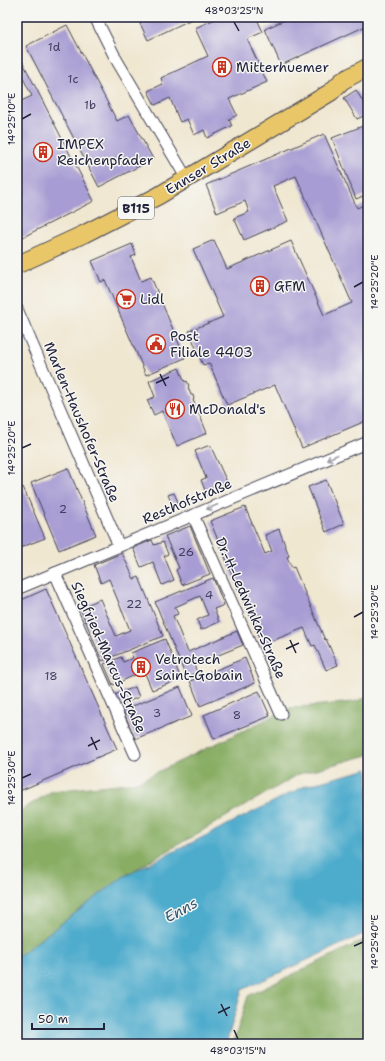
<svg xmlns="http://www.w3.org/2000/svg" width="385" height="1061" viewBox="0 0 385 1061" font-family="'Shantell Sans',sans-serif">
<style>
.forest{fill:#88ad63;stroke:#55684f}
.water{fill:#4dabcc;stroke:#386684}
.building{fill:#a79cd3}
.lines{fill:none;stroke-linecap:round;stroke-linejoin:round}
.minor-casing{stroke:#414052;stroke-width:13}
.primary-casing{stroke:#414052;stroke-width:19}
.minor{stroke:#fff;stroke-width:11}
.primary{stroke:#e9c769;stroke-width:17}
.oneway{stroke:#9c9ca7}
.ticks{fill:none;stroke:#22223b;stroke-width:1.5}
.labels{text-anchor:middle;stroke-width:3;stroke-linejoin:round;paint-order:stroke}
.number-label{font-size:12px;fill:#434061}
.shield{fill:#f6f6f2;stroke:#626272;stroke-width:1}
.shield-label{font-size:13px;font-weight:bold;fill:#22223b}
.poi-label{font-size:14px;fill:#22223b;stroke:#f6f6f2;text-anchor:start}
.street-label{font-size:14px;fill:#22223b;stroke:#f6f6f2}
.water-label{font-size:15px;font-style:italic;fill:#335975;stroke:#f6f6f2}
.neatline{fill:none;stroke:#22223b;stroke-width:1.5}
.ticks-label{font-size:10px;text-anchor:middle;fill:#22223b}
</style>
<rect width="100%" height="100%" fill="#f6f6f2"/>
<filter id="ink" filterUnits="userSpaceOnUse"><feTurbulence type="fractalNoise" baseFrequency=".025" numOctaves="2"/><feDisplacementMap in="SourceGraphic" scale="8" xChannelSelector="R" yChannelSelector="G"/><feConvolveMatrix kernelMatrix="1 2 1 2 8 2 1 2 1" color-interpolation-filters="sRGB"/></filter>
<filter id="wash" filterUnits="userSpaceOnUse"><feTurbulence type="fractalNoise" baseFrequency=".012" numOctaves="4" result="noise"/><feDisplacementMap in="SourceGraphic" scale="16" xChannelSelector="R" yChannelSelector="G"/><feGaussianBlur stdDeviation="0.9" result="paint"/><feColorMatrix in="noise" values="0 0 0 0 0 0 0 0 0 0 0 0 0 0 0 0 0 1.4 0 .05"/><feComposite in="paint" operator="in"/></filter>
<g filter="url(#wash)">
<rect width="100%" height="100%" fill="#f0e7d1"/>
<!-- forest -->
<g class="forest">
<path d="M368 697V755L299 774 123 877 17 957V813L52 791 137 782 290 708 354 702Z"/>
<path d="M368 938V1044H233L248 996Z"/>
</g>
<!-- water -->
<path class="water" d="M368 769V932L242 990 226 1044H17V957L123 877 305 786Z"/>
<g id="blocks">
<!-- building -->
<g class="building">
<path d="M137 17H196L148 40Z"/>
<path d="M220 17H256L263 32 247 39 267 82 229 99 237 115 229 119 232 126 207 138 204 130 194 135 187 119 180 122 170 98 155 105 148 91 163 84 161 78 208 56 195 28Z"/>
<path d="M291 17H368V25L281 65 265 29Z"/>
<path d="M67 25 117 121 129 115 153 159 99 187 26 46Z"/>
<path d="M17 51 94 201 17 240V103L32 96 22 76 17 79Z"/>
<path d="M356 90 365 105 367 104 368 105V114L357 119 344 98Z"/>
<path d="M368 125V194L356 199 332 138 368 124Z"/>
<path d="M324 134 357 208 368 203V420L302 448 275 385 227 405 209 363 203 365 189 331 223 317 193 249 214 240 227 269 291 241 324 315 352 303 296 176 273 186 288 221 244 240 234 218 249 212 245 201 217 213 206 185Z"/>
<path d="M132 244 136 255 131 257 141 281 151 277 185 358 146 375 105 280 101 282 92 261Z"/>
<path d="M179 368 185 382 187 381 189 386 188 387 191 395H193L194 399 193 400 196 407 198 406 199 410 198 411 207 433 177 446 162 411 154 415 147 400 155 397 149 381Z"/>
<path d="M210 445 228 484 213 490 214 492 207 495 201 480 206 478 195 451Z"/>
<path d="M68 468 96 535 59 550 31 483Z"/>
<path d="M326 480 344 524 326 532 308 487Z"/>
<path d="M23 487 45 538 17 549V490Z"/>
<path d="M174 493 179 504 173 506 168 495Z"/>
<path d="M245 507 265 554 272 551 265 535 279 529 289 556 287 557 292 568 294 567 325 640 326 639 338 665 326 670 315 645 312 646 304 628 262 645 210 521Z"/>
<path d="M190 526 210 574 182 585 176 570 179 568 165 536Z"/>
<path d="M152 540 154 545 163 542 168 554 164 556 174 580 162 585 153 562 141 567 133 548Z"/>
<path d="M122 553 134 579 139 577 163 636 102 661 80 608 100 599 116 636 130 630 109 579 101 583 94 565Z"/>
<path d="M213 578 224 605 214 609 219 622 201 630 197 620 208 615 200 596 175 607 178 614 173 616 188 652 237 631 243 645 194 665 197 672 186 677 155 602Z"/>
<path d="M46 589 117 749 17 792V602Z"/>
<path d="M165 639 181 679 152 690 144 671 113 685 104 664 121 657 123 662 133 658 131 653Z"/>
<path d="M245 658 255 683 200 706 190 681Z"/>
<path d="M135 687 139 697 117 706 112 696Z"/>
<path d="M180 687 192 716 135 739 123 710Z"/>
<path d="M259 691 270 716 214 739 204 715Z"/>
</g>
</g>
</g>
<g filter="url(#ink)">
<use href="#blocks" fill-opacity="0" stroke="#414052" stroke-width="1"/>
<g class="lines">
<!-- minor casing -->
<g class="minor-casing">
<g id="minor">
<path d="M95 17 116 59 187 179"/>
<path d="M17 309 119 546"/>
<path d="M193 515 281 714"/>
<path d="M55 573 135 754"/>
<path d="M17 589 368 442"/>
</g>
</g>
<!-- primary casing -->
<g class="primary-casing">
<path id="primary" d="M17 265 84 234 158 196 331 92 342 81 368 67"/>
</g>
<!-- minor -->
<use href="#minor" class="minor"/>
<!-- primary -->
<use href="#primary" class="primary"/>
</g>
<!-- one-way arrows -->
<defs><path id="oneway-shaft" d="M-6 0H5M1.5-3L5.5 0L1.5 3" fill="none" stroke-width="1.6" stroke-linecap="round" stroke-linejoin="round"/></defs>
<g class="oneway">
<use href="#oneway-shaft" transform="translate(332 457) rotate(157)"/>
<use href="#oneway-shaft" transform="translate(212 507) rotate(157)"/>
</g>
</g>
<!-- ticks -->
<path class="ticks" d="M234 22 239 31M22 119 31 114M354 287 363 282M160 374 166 386M156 383 169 377M22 448 31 444M354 617 363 612M290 640 296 653M286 649 299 643M91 737 97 750M88 746 100 740M22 778 31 774M354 946 363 942M221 1004 227 1016M218 1013 230 1007M234 1030 238 1039"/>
<!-- icons -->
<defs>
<g id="building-ring" transform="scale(1)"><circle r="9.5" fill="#f6f6f2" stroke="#c8321e" stroke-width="1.5"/><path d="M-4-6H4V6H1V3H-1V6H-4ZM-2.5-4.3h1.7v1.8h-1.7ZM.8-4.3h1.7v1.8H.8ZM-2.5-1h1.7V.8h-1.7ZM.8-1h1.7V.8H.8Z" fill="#c8321e"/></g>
<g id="supermarket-ring" transform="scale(1)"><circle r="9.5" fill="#f6f6f2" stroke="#c8321e" stroke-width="1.5"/><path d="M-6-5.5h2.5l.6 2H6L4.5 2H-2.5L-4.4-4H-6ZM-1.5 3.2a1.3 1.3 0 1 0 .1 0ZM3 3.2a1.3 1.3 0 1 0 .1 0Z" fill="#c8321e"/></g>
<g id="civic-ring" transform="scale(1)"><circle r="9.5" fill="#f6f6f2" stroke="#c8321e" stroke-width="1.5"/><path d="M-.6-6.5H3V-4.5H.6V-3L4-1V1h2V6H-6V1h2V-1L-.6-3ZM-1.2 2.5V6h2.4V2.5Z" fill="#c8321e"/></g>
<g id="restaurant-ring" transform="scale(1)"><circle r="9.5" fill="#f6f6f2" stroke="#c8321e" stroke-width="1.5"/><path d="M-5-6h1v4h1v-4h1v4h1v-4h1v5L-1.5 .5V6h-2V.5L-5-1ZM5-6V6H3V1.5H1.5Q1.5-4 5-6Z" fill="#c8321e"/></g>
</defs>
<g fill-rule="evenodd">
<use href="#building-ring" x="222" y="67"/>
<use href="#building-ring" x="43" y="152"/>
<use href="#building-ring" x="260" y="286"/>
<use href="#supermarket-ring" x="126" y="299"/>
<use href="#civic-ring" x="156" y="344"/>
<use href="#restaurant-ring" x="175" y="409"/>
<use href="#building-ring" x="141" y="667"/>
</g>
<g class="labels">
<!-- number labels -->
<g class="number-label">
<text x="54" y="51">1d</text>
<text x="73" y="83">1c</text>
<text x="90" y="109">1b</text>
<text x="63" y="513">2</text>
<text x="186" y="556">26</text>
<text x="209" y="599">4</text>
<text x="134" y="608">22</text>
<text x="51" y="680">18</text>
<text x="157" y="717">3</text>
<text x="237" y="719">8</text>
</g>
<!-- shield labels -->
<rect class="shield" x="118" y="197" width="36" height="22" rx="3"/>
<g class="shield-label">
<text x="136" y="213">B115</text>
</g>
<!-- poi labels -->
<g class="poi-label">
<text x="236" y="72">Mitterhuemer</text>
<text x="57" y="149">IMPEX<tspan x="57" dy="16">Reichenpfader</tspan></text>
<text x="274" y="291">GFM</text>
<text x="140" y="304">Lidl</text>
<text x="170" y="341">Post<tspan x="170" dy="16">Filiale 4403</tspan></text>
<text x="189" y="414">McDonald's</text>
<text x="155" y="664">Vetrotech<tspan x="155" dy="16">Saint-Gobain</tspan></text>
</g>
<!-- street labels -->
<g class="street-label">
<text transform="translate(208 166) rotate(-31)" y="5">Ennser Straße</text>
<text transform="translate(82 422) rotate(67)" y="5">Marlen-Haushofer-Straße</text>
<text transform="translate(187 501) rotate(-23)" y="5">Resthofstraße</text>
<text transform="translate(251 608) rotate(66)" y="5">Dr.-H-Ledwinka-Straße</text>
<text transform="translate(109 657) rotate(66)" y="5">Siegfried-Marcus-Straße</text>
</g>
<!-- water labels -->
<g class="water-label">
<text transform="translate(181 910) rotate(-29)" y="5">Enns</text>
</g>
</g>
<!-- margin -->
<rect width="385" height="1061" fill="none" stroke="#f6f6f2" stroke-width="44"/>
<!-- scale -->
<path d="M32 1023v6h72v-6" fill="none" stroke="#22223b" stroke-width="2"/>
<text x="38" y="1023" font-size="12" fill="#22223b" stroke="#f6f6f2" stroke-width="3" paint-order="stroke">50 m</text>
<rect x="22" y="22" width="341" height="1017" class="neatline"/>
<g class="ticks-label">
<text x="234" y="14">48°03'25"N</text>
<text transform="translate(11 119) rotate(-90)" y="4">14°25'10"E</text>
<text transform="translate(374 282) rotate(-90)" y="4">14°25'20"E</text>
<text transform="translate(11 448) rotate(-90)" y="4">14°25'20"E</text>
<text transform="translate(374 612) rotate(-90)" y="4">14°25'30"E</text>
<text transform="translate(11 778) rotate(-90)" y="4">14°25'30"E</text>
<text transform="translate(374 942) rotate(-90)" y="4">14°25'40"E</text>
<text x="238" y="1054">48°03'15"N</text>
</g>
</svg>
